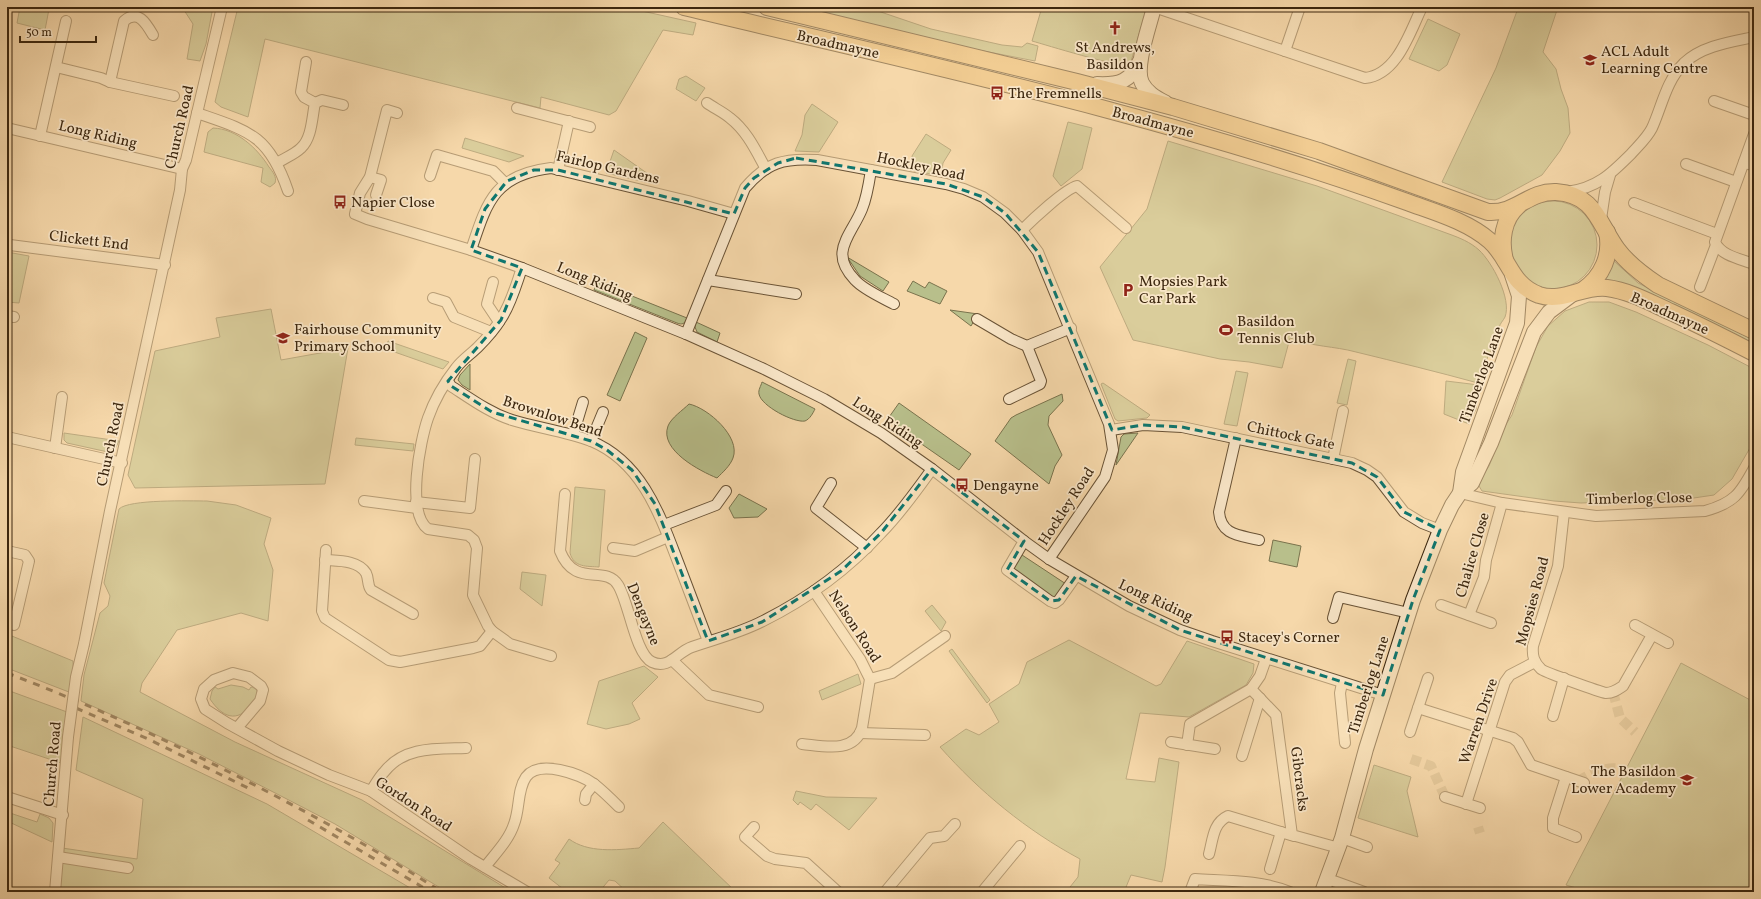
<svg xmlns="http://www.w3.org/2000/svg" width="1761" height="899" viewBox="0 0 1761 899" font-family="Vollkorn,serif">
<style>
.green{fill:#b8bf8b;stroke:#7a734d}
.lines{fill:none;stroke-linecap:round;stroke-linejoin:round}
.street-tunnel{stroke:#d1b58b;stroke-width:10;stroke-dasharray:10 5;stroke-linecap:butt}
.street-casing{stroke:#6a5336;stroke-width:12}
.secondary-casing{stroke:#3c270f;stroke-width:16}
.primary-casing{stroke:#3c270f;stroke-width:18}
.street{stroke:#f9e6c8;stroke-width:10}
.secondary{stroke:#f9e6c8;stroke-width:14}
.primary{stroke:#ebbc75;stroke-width:16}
.rail{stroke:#3c270f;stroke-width:3;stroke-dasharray:7 7;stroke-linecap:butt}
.street-bridge-casing{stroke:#6a5336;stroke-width:12;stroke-linecap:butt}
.street-bridge{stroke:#f9e6c8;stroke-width:10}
.marked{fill:none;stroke:#0f766e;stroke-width:3;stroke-dasharray:8 5;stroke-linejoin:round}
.labels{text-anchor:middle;stroke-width:3.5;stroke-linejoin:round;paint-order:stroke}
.street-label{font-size:15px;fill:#3c270f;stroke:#f9e6c8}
.poi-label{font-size:15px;fill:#3c270f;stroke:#f9e6c8;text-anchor:start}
</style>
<rect width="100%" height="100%" fill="#f6d8aa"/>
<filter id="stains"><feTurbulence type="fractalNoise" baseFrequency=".005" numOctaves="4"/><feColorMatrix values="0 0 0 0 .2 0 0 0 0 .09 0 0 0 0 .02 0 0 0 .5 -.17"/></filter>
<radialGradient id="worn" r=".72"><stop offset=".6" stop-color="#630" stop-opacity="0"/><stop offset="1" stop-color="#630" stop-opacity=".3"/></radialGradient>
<!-- green -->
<g class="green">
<path d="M20 7H39L49 9 45 30 17 23Z"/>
<path d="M182 7H210L212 12 206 44 200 61 187 59 193 24Z"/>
<path d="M238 7H624L696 23 693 35 663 30 616 111 609 115 541 97 540 108 265 39 248 117 221 107 215 102Z"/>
<path d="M784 7H866L931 29 1002 45 1022 47 1027 43 1038 46 1035 61 963 47Z"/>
<path d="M1042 7H1147L1132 58C1131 61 1130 64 1126 65 1118 67 1046 45 1032 41Z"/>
<path d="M1517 7H1558L1543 52 1556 69 1561 89 1568 108 1570 133 1560 151 1542 175 1500 198 1495 200 1487 199 1442 182 1496 68 1517 11Z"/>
<path d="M1428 19 1460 34 1447 65 1439 71 1409 59Z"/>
<path d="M686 76 705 88 696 101 676 89 679 79Z"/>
<path d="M812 104 838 122 819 152 795 151 802 135 805 115Z"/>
<path d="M1068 122 1092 128 1082 169 1061 186 1053 176Z"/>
<path d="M213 128C237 129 257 148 269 167 273 172 277 177 275 183L270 187 261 182 263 168 204 152 208 132Z"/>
<path d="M926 134 951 150 943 163 941 176 910 170 912 156Z"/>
<path d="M465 138 524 156 509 162 462 148Z"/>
<path d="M1168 141 1317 186 1449 234C1460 238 1470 242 1479 250 1492 262 1512 299 1505 317 1503 321 1500 323 1499 328 1502 339 1492 347 1488 356 1485 365 1482 374 1478 383 1438 372 1397 362 1356 352 1334 346 1313 347 1290 338L1282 368 1249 362 1220 359 1133 340 1100 267 1147 209Z"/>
<path d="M614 150 651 176 650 183 606 173Z"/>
<circle cx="1553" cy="245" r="44"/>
<path d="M7 252 29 256 19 303 7 302Z"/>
<path d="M847 257 889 282 883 291 860 276Z"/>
<path d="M1613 260 1638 283 1754 340V350L1603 281Z"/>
<path d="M913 281 925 288 929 282 947 291 940 304 907 291Z"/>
<path d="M597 282 687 318C685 324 682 325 677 323L594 290Z"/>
<path d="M1589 302H1609L1636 312 1708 345 1754 369V441L1732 479 1714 495 1687 499 1581 503 1554 501 1482 491 1479 486V481L1489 466 1505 426 1512 415 1536 347 1548 326 1565 311Z"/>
<path d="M271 309 281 360 348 348 325 484 135 488 128 475 155 351 220 337 216 318Z"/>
<path d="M950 310 978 314 971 326Z"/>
<path d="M696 322 720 333 717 342 697 332 695 327Z"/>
<path d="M635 332 647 338 620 401 607 395Z"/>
<path d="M388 341 449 362 443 369 386 349Z"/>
<path d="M1348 359 1356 361 1347 405 1337 403Z"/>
<path d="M470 364V390L462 385 458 380 460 375Z"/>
<path d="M1236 371 1248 373 1237 426 1224 424Z"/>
<path d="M1446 381 1479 385 1476 409 1469 424 1444 414Z"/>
<path d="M762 382 815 409C813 413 810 419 805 421 794 423 761 406 759 394 758 390 761 386 762 382Z"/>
<path d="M1103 383 1150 415 1147 418 1118 421 1115 419 1101 384Z"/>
<path d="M1062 394 1063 401 1049 416 1048 425 1062 455 1055 466 1049 484 995 441 1011 418 1016 415Z"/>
<path d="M899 403 971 454 959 470 887 420Z"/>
<path d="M689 404C708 408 741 437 733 458 730 466 723 472 717 478 700 471 659 450 668 426 671 418 683 410 689 404Z"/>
<path d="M64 433 119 441 115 449 108 452 67 443 64 440Z"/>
<path d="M1138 433 1116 465 1121 437 1124 434Z"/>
<path d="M356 438 414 444 413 451 355 445Z"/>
<path d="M575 487 605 490 599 567C587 566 574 568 570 553Z"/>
<path d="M739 494 767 509 758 517 734 518 729 508Z"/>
<path d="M207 501 236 505 271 518 264 544 273 570 268 621 241 613 177 630 142 683 140 692 235 742 362 800 512 892H447L335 824 281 796 199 754 81 701 84 675 100 613 108 606 110 596 104 583 119 509C129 499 191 501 207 501Z"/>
<path d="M1273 540 1301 546 1297 567 1269 561Z"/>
<path d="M1019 553 1066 584 1054 599 1012 572Z"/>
<path d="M522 572 546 575 542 606 520 589Z"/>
<path d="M932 605 946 622 941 631 925 611Z"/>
<path d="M7 634 73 661 74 694 7 668Z"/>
<path d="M1069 640 1156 686 1161 684 1187 641 1254 664 1253 673 1246 685 1189 717 1140 713 1126 779 1155 782 1159 758 1179 762 1165 867 1162 882 1131 875 1124 892H1066L1078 877 1080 859C1026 830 980 792 940 747L966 729 979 735 999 722 989 704 1019 684 1027 662Z"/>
<path d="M952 649 990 700 987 703 949 651Z"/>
<path d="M1681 663 1754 702V892H1590L1566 885Z"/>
<path d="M644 666 658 677 632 703 640 719 629 724 606 729 587 724 599 681Z"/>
<path d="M858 674 861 684 822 700 819 691Z"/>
<path d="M231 685 243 687 249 690 251 687C255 688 257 689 257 693 258 697 254 701 252 704 237 724 222 717 210 699L212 691 215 687 218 689Z"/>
<path d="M7 690 67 712 61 763 7 745Z"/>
<path d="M83 717 267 804 417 892H60L62 848 137 859 143 799 76 770Z"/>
<path d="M1374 765 1411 777 1407 791 1418 837 1358 818Z"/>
<path d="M796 791 826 797 877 798 849 830 816 804 811 810 800 802 798 805 793 800Z"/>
<path d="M7 812 37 822 40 814 49 818 53 823 52 842 7 821Z"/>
<path d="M663 822 736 892H627L615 881 609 880 599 892H567L549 878 560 863 555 860 569 839C588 853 616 850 639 848Z"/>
</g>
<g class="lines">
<!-- street-tunnel -->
<g class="street-tunnel">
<path d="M1613 692 1620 718 1635 732"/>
<path d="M1411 759 1431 766 1445 797"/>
<path d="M1578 781C1592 773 1605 766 1621 769"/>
<path d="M1478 827 1480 833"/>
</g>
<!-- street casing -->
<g class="street-casing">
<g id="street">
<path d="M1154 7 1365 78C1397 75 1410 32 1422 7"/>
<path d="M1285 51 1300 7"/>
<path d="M56 67 101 78 110 82 174 96"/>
<path d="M110 82 124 21C138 9 146 23 153 35"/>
<path d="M1714 101 1754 115"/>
<path d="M315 103 322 100 343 105"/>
<path d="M707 103C714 108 723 112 730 118 747 131 756 151 766 169"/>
<path d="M517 108 590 127"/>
<path d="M197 113C249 131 269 135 288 191"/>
<path d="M397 113 387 110 370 177 360 193 355 214 367 219 471 250 522 268 686 334 764 369 824 399 881 433 932 469 1024 541 1049 559 1129 606 1180 630 1212 641 1383 695"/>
<path d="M7 128 182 169"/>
<path d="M1754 134 1715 242C1721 256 1741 259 1754 264"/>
<path d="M40 136 66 21"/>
<path d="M1744 162 1754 166"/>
<path d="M277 163C285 158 295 154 301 148 312 138 312 117 315 103L304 97 301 92 306 62"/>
<path d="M1686 164 1736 182"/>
<path d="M558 170 569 121"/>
<path d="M871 170C869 183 867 197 862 209 851 236 828 252 855 280 864 290 881 297 894 304"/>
<path d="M430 176 437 155 493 171 505 183"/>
<path d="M370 177 381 180 376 195"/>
<path d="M1567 192C1597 188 1611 174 1631 154 1638 146 1647 138 1652 128 1662 106 1666 81 1684 63 1702 46 1730 42 1754 37"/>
<path d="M1634 203 1717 234"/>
<path d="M1601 219 1605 192 1610 175"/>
<path d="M1022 230C1032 220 1065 189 1077 186L1126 228"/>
<path d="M10 245 165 265"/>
<path d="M471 250C487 202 494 175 551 168L688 201 734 214"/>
<path d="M522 268C516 285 511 304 501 319 495 329 486 339 478 347 471 354 462 360 456 368 445 382 434 401 428 418 420 441 406 513 428 529L468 535 474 540 477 548 473 595 488 626 492 631 510 644 551 656"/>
<path d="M708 280 796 294"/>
<path d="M493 282 487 304 499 322"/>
<path d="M1700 287 1716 245"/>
<path d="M433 298 446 302 454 317 491 332"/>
<path d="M7 316 14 317"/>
<path d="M977 319 1011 339 1027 346 1071 328"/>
<path d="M686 334 745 188C767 162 784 158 817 160L946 184 964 189 983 197 1005 213 1022 230 1038 252 1109 424 1113 450 1105 477 1049 559"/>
<path d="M448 381 451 386C471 399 490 413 512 420 538 428 565 431 591 441 642 462 660 515 678 562 688 589 698 615 708 641"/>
<path d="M1009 399 1040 384 1041 381 1027 346"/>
<path d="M1111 430 1143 425 1182 427 1352 463 1367 470 1377 477 1404 512 1422 523 1440 530"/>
<path d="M573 435 583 402"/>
<path d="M7 437 122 463"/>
<path d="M1236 438 1219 512C1221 536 1240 535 1259 540"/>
<path d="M591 441 603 412"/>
<path d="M55 448 62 397"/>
<path d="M1333 459 1343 411"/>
<path d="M831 483 816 508 867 548"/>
<path d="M1460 493 1502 503 1596 516 1705 511C1734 503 1740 494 1754 468"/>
<path d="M565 494 560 551C575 589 605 564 618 585 629 602 635 654 652 662 669 670 677 652 692 647 715 639 740 633 763 621 807 599 848 569 881 533 900 514 916 491 932 469"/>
<path d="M364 501 417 508"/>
<path d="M416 502 470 508 475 459"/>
<path d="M1564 512 1558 566 1533 646C1532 656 1534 662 1541 669 1544 672 1600 692 1606 693 1613 693 1617 690 1623 686L1652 635"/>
<path d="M664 525 716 505 726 491"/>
<path d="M1024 541 1007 570 1050 601 1055 603 1059 600 1076 576"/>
<path d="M613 548 635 551 668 537"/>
<path d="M326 550 322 611 325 618 389 660 400 662 473 648 480 646 492 631"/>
<path d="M7 551 25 555 29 561 14 625"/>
<path d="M325 560C338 561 358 560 366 573 369 579 367 585 371 590L413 614"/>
<path d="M1441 605 1491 623"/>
<path d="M1469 615 1484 577 1486 560 1502 503"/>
<path d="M1333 618 1339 597 1409 613"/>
<path d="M1635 625 1668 643"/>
<path d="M84 644 110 511 180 190 182 169 186 160 222 7"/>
<path d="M672 660 709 695 758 707"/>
<path d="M870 679 892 673 945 636"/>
<path d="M1342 683 1340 693 1345 743"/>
<path d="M1251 689 1276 715 1292 835 1339 848"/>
<path d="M1418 708 1513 738 1518 742 1531 765 1584 783"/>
<path d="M1553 716 1564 678"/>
<path d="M237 728 260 701 263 690 261 686 249 677 233 673 214 680 204 689 201 699 205 709 227 723 278 751 329 775 371 791 471 859 527 892"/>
<path d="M1410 732 1428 678"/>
<path d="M860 733 925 735"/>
<path d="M1171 742 1215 749"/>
<path d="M802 744C823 746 854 754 862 728L870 679 860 659 814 591"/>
<path d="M1187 745 1190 724 1251 689 1260 676 1266 659"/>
<path d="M1242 756 1260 698"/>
<path d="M1566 777 1553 818V828L1576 837"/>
<path d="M371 791C375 785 379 777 385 771 405 746 437 749 466 748"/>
<path d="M7 797 63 815"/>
<path d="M1445 797 1480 808"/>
<path d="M585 800 586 794 594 784"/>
<path d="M1466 804 1505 682 1510 675 1535 662"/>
<path d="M754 827 745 837 767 856 775 859 806 863 838 892"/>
<path d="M1342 838 1367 847"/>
<path d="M1209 854C1213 839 1213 823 1228 816L1294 836"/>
<path d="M58 857 128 868"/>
<path d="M485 867C495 854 509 840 514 824 520 809 517 790 526 777 539 759 580 774 594 784 603 791 611 799 619 807"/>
<path d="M1270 869 1281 832"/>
<path d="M1328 879 1364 892"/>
<path d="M55 892 68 737"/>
<path d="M885 892 930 838 944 836 955 824"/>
<path d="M982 892 1020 846"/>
<path d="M1190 892 1195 879C1226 881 1261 880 1290 892"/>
</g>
</g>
<!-- secondary casing -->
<g class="secondary-casing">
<g id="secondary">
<path d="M1154 7C1150 25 1134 67 1142 83 1147 93 1157 98 1166 103"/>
<path d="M1097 84C1119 85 1130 82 1140 61"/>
<path d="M1460 493 1463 472 1517 323 1519 296 1512 275"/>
<path d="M1322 892 1342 838 1366 749 1413 600 1440 530 1452 505 1460 493 1472 483 1491 443 1534 332 1549 312 1573 294"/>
</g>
</g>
<!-- primary casing -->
<g class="primary-casing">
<g id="primary">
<path d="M684 7C927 65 1172 117 1407 202 1434 212 1467 221 1490 241 1510 259 1510 284 1539 295 1563 303 1583 285 1607 288 1630 291 1651 303 1671 312 1699 325 1727 339 1754 353"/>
<path d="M767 7 1077 82 1173 107 1319 151 1488 212C1517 214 1528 191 1556 192 1596 195 1598 223 1617 249 1628 264 1643 275 1658 285L1754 331"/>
<path d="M1505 260C1500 241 1503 219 1518 206"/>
<path d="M1583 290C1602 277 1612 255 1607 232"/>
</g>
</g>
<!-- street -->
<use href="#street" class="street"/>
<!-- secondary -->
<use href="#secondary" class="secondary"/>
<!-- primary -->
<use href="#primary" class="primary"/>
<!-- rail -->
<g class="rail">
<path d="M7 673C102 709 195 753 285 801 338 829 391 859 442 892"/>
<path d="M76 708 148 739 248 788"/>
<path d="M308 820 431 892"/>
</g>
<!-- street-bridge casing -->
<g class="street-bridge-casing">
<path id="street-bridge" d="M68 737 76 677 84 644"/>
</g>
<!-- street-bridge -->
<use href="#street-bridge" class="street-bridge"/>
</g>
<!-- marked area -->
<path d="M0 0H1761V899H0ZM796 158 946 184 983 197 1005 213 1038 252 1112 430 1143 425 1182 427 1352 463 1377 477 1404 512 1440 530 1413 600 1383 695 1180 630 1076 576 1059 600 1050 601 1007 570 1024 541 932 469 881 533 841 571 762 622 708 641 655 504 632 470 607 450 591 441 492 412 451 386 448 381 501 320 522 268 471 250 485 209 507 181 534 170H558L734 214 745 188 754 178 778 163Z" fill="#f6d8aa" fill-opacity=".55" fill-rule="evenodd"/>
<path class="marked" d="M796 158 946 184 983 197 1005 213 1038 252 1112 430 1143 425 1182 427 1352 463 1377 477 1404 512 1440 530 1413 600 1383 695 1180 630 1076 576 1059 600 1050 601 1007 570 1024 541 932 469 881 533 841 571 762 622 708 641 655 504 632 470 607 450 591 441 492 412 451 386 448 381 501 320 522 268 471 250 485 209 507 181 534 170H558L734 214 745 188 754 178 778 163Z"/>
<!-- icons -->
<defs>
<g id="church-bare" transform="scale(1.08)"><path d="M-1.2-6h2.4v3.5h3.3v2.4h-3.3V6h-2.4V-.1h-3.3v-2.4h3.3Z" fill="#8f2418" stroke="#f9e6c8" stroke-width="2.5" paint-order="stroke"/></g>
<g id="university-bare" transform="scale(1.08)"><path d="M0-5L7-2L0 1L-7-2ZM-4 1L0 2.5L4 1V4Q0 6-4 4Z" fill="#8f2418" stroke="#f9e6c8" stroke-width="2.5" paint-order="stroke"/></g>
<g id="bus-bare" transform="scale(1.08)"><path d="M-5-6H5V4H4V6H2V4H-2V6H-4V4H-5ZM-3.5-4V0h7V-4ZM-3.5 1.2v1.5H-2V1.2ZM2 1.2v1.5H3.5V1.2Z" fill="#8f2418" stroke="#f9e6c8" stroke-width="2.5" paint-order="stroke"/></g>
<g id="parking-bare" transform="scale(1.08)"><path d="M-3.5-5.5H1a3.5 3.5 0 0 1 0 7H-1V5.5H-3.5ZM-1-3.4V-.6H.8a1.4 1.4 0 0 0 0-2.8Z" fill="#8f2418" stroke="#f9e6c8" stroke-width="2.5" paint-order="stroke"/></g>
<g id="stadium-bare" transform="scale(1.08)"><path d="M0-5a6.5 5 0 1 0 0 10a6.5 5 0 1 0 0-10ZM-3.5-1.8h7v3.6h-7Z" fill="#8f2418" stroke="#f9e6c8" stroke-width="2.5" paint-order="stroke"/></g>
<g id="school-bare" transform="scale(1.08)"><path d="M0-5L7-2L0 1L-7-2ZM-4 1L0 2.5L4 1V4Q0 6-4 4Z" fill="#8f2418" stroke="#f9e6c8" stroke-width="2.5" paint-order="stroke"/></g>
</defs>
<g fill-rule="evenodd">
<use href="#church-bare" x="1115" y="28"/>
<use href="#university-bare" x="1590" y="60"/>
<use href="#bus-bare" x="997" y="93"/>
<use href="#bus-bare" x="340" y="202"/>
<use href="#parking-bare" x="1128" y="290"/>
<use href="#stadium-bare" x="1226" y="330"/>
<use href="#school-bare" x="283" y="338"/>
<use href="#bus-bare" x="962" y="485"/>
<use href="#bus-bare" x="1227" y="637"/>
<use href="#school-bare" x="1687" y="780"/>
</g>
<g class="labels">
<!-- street labels -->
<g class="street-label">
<text transform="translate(838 44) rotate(13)" y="5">Broadmayne</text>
<text transform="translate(1153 122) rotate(15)" y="5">Broadmayne</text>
<text transform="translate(179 127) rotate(-77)" y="5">Church Road</text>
<text transform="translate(98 134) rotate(13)" y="5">Long Riding</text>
<text transform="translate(921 166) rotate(12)" y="5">Hockley Road</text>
<text transform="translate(608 167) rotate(13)" y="5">Fairlop Gardens</text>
<text transform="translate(89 240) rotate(7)" y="5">Clickett End</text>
<text transform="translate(595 281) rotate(22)" y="5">Long Riding</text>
<text transform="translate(1670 313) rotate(24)" y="5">Broadmayne</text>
<text transform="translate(1481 375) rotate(-70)" y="5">Timberlog Lane</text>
<text transform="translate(553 416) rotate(18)" y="5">Brownlow Bend</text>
<text transform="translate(888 422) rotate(33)" y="5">Long Riding</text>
<text transform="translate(1291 435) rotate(12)" y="5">Chittock Gate</text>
<text transform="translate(110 444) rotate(-78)" y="5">Church Road</text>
<text transform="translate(1639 498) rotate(-1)" y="5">Timberlog Close</text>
<text transform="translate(1066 506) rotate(-57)" y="5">Hockley Road</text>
<text transform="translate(1472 555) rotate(-74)" y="5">Chalice Close</text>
<text transform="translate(1156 600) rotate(25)" y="5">Long Riding</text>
<text transform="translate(1532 601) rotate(-75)" y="5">Mopsies Road</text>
<text transform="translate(644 614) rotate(68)" y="5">Dengayne</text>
<text transform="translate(855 626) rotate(57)" y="5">Nelson Road</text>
<text transform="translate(1368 685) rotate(-72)" y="5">Timberlog Lane</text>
<text transform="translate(1478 721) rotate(-71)" y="5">Warren Drive</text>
<text transform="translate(52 764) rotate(-85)" y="5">Church Road</text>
<text transform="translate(1300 779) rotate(83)" y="5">Gibcracks</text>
<text transform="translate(414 804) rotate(33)" y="5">Gordon Road</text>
</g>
<!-- poi labels -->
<g class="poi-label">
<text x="1115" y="52" text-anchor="middle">St Andrews,<tspan x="1115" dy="17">Basildon</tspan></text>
<text x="1601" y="56">ACL Adult<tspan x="1601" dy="17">Learning Centre</tspan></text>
<text x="1008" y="98">The Fremnells</text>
<text x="351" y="207">Napier Close</text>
<text x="1139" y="286">Mopsies Park<tspan x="1139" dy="17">Car Park</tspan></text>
<text x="1237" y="326">Basildon<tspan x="1237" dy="17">Tennis Club</tspan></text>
<text x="294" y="334">Fairhouse Community<tspan x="294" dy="17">Primary School</tspan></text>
<text x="973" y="490">Dengayne</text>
<text x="1238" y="642">Stacey's Corner</text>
<text x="1676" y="776" text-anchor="end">The Basildon<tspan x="1676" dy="17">Lower Academy</tspan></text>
</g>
</g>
<!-- margin -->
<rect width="1761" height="899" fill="none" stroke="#f6d8aa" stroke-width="24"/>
<rect x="8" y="8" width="1745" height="883" fill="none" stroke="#3c270f" stroke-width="2"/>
<rect x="12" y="12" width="1737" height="875" fill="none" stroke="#3c270f"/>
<!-- scale -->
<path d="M20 36v6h76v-6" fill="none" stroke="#3c270f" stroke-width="2"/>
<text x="26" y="36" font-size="12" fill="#3c270f" stroke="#f9e6c8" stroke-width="3" paint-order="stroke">50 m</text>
<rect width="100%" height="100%" filter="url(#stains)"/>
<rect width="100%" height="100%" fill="url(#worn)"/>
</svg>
